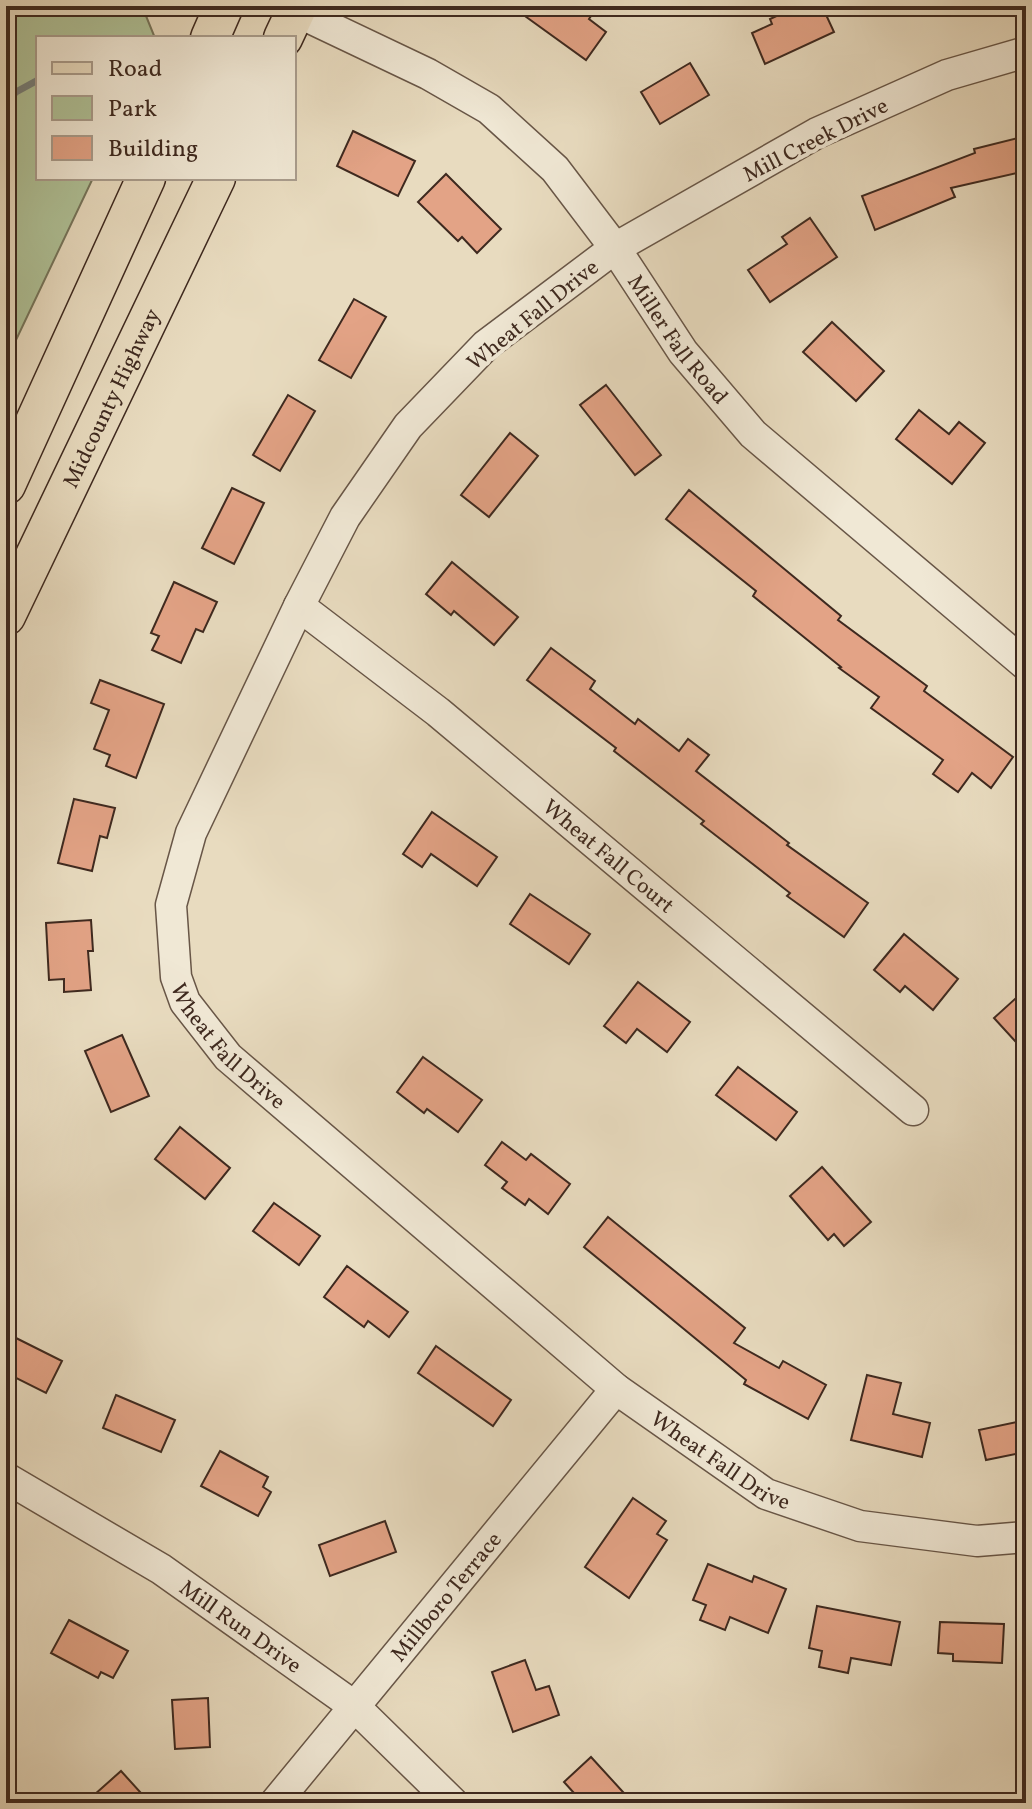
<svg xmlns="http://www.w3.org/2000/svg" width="1032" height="1809" viewBox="0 0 1032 1809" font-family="Vollkorn,serif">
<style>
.green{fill:#afc197;stroke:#76755b;stroke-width:2}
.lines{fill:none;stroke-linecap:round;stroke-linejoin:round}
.stream{stroke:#757f7b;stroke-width:7}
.building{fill:#e3a386;stroke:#3e291f;stroke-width:2}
.minor-casing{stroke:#685647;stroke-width:33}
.major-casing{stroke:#3e291f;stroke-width:41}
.minor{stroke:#f0e8d5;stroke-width:30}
.major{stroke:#e8dbbf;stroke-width:38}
.labels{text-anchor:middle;stroke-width:8;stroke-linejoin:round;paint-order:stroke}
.street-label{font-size:22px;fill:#3e291f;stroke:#f0e8d5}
</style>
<rect width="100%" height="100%" fill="#e8dbbf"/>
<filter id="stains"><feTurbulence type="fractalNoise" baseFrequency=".0025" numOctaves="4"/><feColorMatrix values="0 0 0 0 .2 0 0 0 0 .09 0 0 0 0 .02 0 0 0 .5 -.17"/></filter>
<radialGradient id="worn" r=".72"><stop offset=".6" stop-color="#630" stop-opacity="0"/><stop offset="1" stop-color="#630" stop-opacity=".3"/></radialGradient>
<!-- green -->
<path class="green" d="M12 6H142L155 38H38V178H93L6 361V10Z"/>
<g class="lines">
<!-- stream -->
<path class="stream" d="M6 103 16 92 38 80"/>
</g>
<!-- building -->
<g class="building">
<path d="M511 6H598L589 19 606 32 586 60Z"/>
<path d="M798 6H822L834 32 765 64 752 33 772 24 770 19Z"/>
<path d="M690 63 709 95 660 124 641 92Z"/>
<path d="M353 131 415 161 398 196 337 166Z"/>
<path d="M1026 136V171L951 188 955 197 875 230 862 196 975 153 974 149Z"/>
<path d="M446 174 501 229 477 253 462 237 458 241 418 202Z"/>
<path d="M810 218 837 257 770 302 748 270 787 244 782 237Z"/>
<path d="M354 299 386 317 351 378 319 360Z"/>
<path d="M832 322 884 371 856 401 803 352Z"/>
<path d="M606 385 661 455 635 475 580 405Z"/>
<path d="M288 395 315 411 280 471 253 455Z"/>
<path d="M919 410 949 434 959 422 985 443 952 484 896 439Z"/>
<path d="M510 433 538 456 489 517 461 495Z"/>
<path d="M232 488 264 503 234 564 202 548Z"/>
<path d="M689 490 841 616 838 620 927 686 924 691 1013 757 991 788 972 773 958 792 933 774 943 760 871 708 879 697 839 668 841 667 753 596 756 591 666 519Z"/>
<path d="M452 562 518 617 494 645 454 611 451 615 426 594Z"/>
<path d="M174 582 217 602 203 632 196 629 181 663 152 650 159 636 151 633Z"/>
<path d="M551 648 595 681 590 689 635 724 638 719 679 751 688 739 709 755 696 771 789 843 787 845 868 903 844 937 787 896 790 893 701 824 704 821 614 751 616 748 527 680Z"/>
<path d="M100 680 164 704 136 778 106 766 110 755 94 749 109 710 91 703Z"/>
<path d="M74 799 115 808 107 838 100 836 92 871 58 863Z"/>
<path d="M432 812 497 857 477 886 431 854 422 867 403 854Z"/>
<path d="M530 894 590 934 569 964 510 924Z"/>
<path d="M91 920 93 951H88L91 990 64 992V979L49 980 46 923Z"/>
<path d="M904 934 958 979 933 1010 905 986 900 992 874 970Z"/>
<path d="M638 982 690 1022 667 1052 637 1029 626 1043 604 1026Z"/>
<path d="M1026 989V1053L994 1018Z"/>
<path d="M122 1035 149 1096 111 1112 85 1051Z"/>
<path d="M423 1057 482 1100 458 1132 427 1109 424 1113 397 1092Z"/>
<path d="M738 1067 797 1112 776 1140 716 1095Z"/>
<path d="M180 1127 230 1168 205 1199 155 1159Z"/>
<path d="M502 1142 526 1160 531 1154 570 1184 548 1214 529 1199 525 1205 502 1188 507 1182 485 1165Z"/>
<path d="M822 1167 871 1222 844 1246 834 1234 828 1240 790 1196Z"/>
<path d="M274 1203 320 1236 299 1265 253 1231Z"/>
<path d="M608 1217 745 1328 734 1343 779 1368 783 1361 826 1385 808 1419 744 1384 746 1380 584 1247Z"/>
<path d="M347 1266 408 1312 389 1337 368 1321 364 1327 324 1297Z"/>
<path d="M6 1333 62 1361 46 1393 6 1373Z"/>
<path d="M436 1346 511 1400 493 1426 418 1373Z"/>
<path d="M867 1375 901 1383 893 1414 930 1423 922 1457 851 1440Z"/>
<path d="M116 1395 175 1420 161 1452 103 1428Z"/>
<path d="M1026 1420V1452L986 1460 979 1430Z"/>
<path d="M220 1451 268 1477 263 1487 271 1492 258 1516 201 1486Z"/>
<path d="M633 1498 666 1521 657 1534 667 1540 629 1598 585 1567Z"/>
<path d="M385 1521 396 1552 330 1576 319 1545Z"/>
<path d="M708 1564 752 1582 754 1576 786 1589 768 1633 730 1617 725 1630 700 1620 706 1605 693 1600Z"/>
<path d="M817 1606 900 1622 891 1665 851 1658 848 1673 819 1667 822 1651 809 1648Z"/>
<path d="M69 1620 128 1651 113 1678 101 1672 98 1678 51 1653Z"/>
<path d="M940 1622 1004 1624 1002 1663 953 1661V1654L938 1653Z"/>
<path d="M525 1660 536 1690 549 1686 559 1715 513 1732 492 1672Z"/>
<path d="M208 1698 210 1747 175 1749 172 1700Z"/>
<path d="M591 1757 623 1792 612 1803H583L564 1782Z"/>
<path d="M121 1771 150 1803H85Z"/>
</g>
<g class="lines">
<!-- minor casing -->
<g class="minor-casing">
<g id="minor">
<path id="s1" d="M285 6 428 74 489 109 555 169 615 248 683 352 753 434 1026 665"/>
<path id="s2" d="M1026 52 947 75 817 133 615 248 486 345 408 426 345 517 299 606 191 833 171 905 176 977 185 1002 228 1057 616 1389 766 1494 860 1526 977 1541 1026 1537"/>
<path id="s3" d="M299 606 438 712 913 1110"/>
<path id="s4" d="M6 1478 161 1569 354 1706 453 1803"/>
<path id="s5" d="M275 1803 616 1389"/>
</g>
</g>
<!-- major casing -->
<g class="major-casing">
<g id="major">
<path d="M210 38 224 6"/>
<path d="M283 38 298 6"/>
<path d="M6 485 146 178"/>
<path id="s6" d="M6 616 216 178"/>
</g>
</g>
<!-- minor -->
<use href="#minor" class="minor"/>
<!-- major -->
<use href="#major" class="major"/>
</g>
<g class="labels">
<!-- street labels -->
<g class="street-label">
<text transform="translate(815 139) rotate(-27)" y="8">Mill Creek Drive</text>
<text transform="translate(532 314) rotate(-39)" y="8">Wheat Fall Drive</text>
<text dy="8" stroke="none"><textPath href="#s1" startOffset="528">Miller Fall Road</textPath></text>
<text dy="8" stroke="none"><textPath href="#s6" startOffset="242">Midcounty Highway</textPath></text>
<text dy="8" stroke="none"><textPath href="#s3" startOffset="398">Wheat Fall Court</textPath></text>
<text dy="8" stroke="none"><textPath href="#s2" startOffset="1428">Wheat Fall Drive</textPath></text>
<text dy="8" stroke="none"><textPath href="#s2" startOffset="2074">Wheat Fall Drive</textPath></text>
<text dy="8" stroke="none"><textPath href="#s5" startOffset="268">Millboro Terrace</textPath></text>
<text dy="8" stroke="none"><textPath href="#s4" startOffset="278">Mill Run Drive</textPath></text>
</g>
</g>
<!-- margin -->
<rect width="1032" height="1809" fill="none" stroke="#e8dbbf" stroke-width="32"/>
<rect x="8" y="8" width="1016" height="1793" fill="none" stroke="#3e291f" stroke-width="4"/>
<rect x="16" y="16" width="1000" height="1777" fill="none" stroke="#3e291f" stroke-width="2"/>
<!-- legend -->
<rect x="36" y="36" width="260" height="144" fill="#f0e8d5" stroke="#a99c8c" stroke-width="2"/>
<rect x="52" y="62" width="40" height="12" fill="#e8dbbf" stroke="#a99c8c" stroke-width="2"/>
<text x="108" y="76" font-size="24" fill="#3e291f">Road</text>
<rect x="52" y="96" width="40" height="24" fill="#afc197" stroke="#a99c8c" stroke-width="2"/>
<text x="108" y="116" font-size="24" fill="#3e291f">Park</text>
<rect x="52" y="136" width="40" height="24" fill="#e3a386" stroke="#a99c8c" stroke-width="2"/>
<text x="108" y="156" font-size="24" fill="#3e291f">Building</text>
<rect width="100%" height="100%" filter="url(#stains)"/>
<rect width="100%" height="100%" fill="url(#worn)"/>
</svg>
